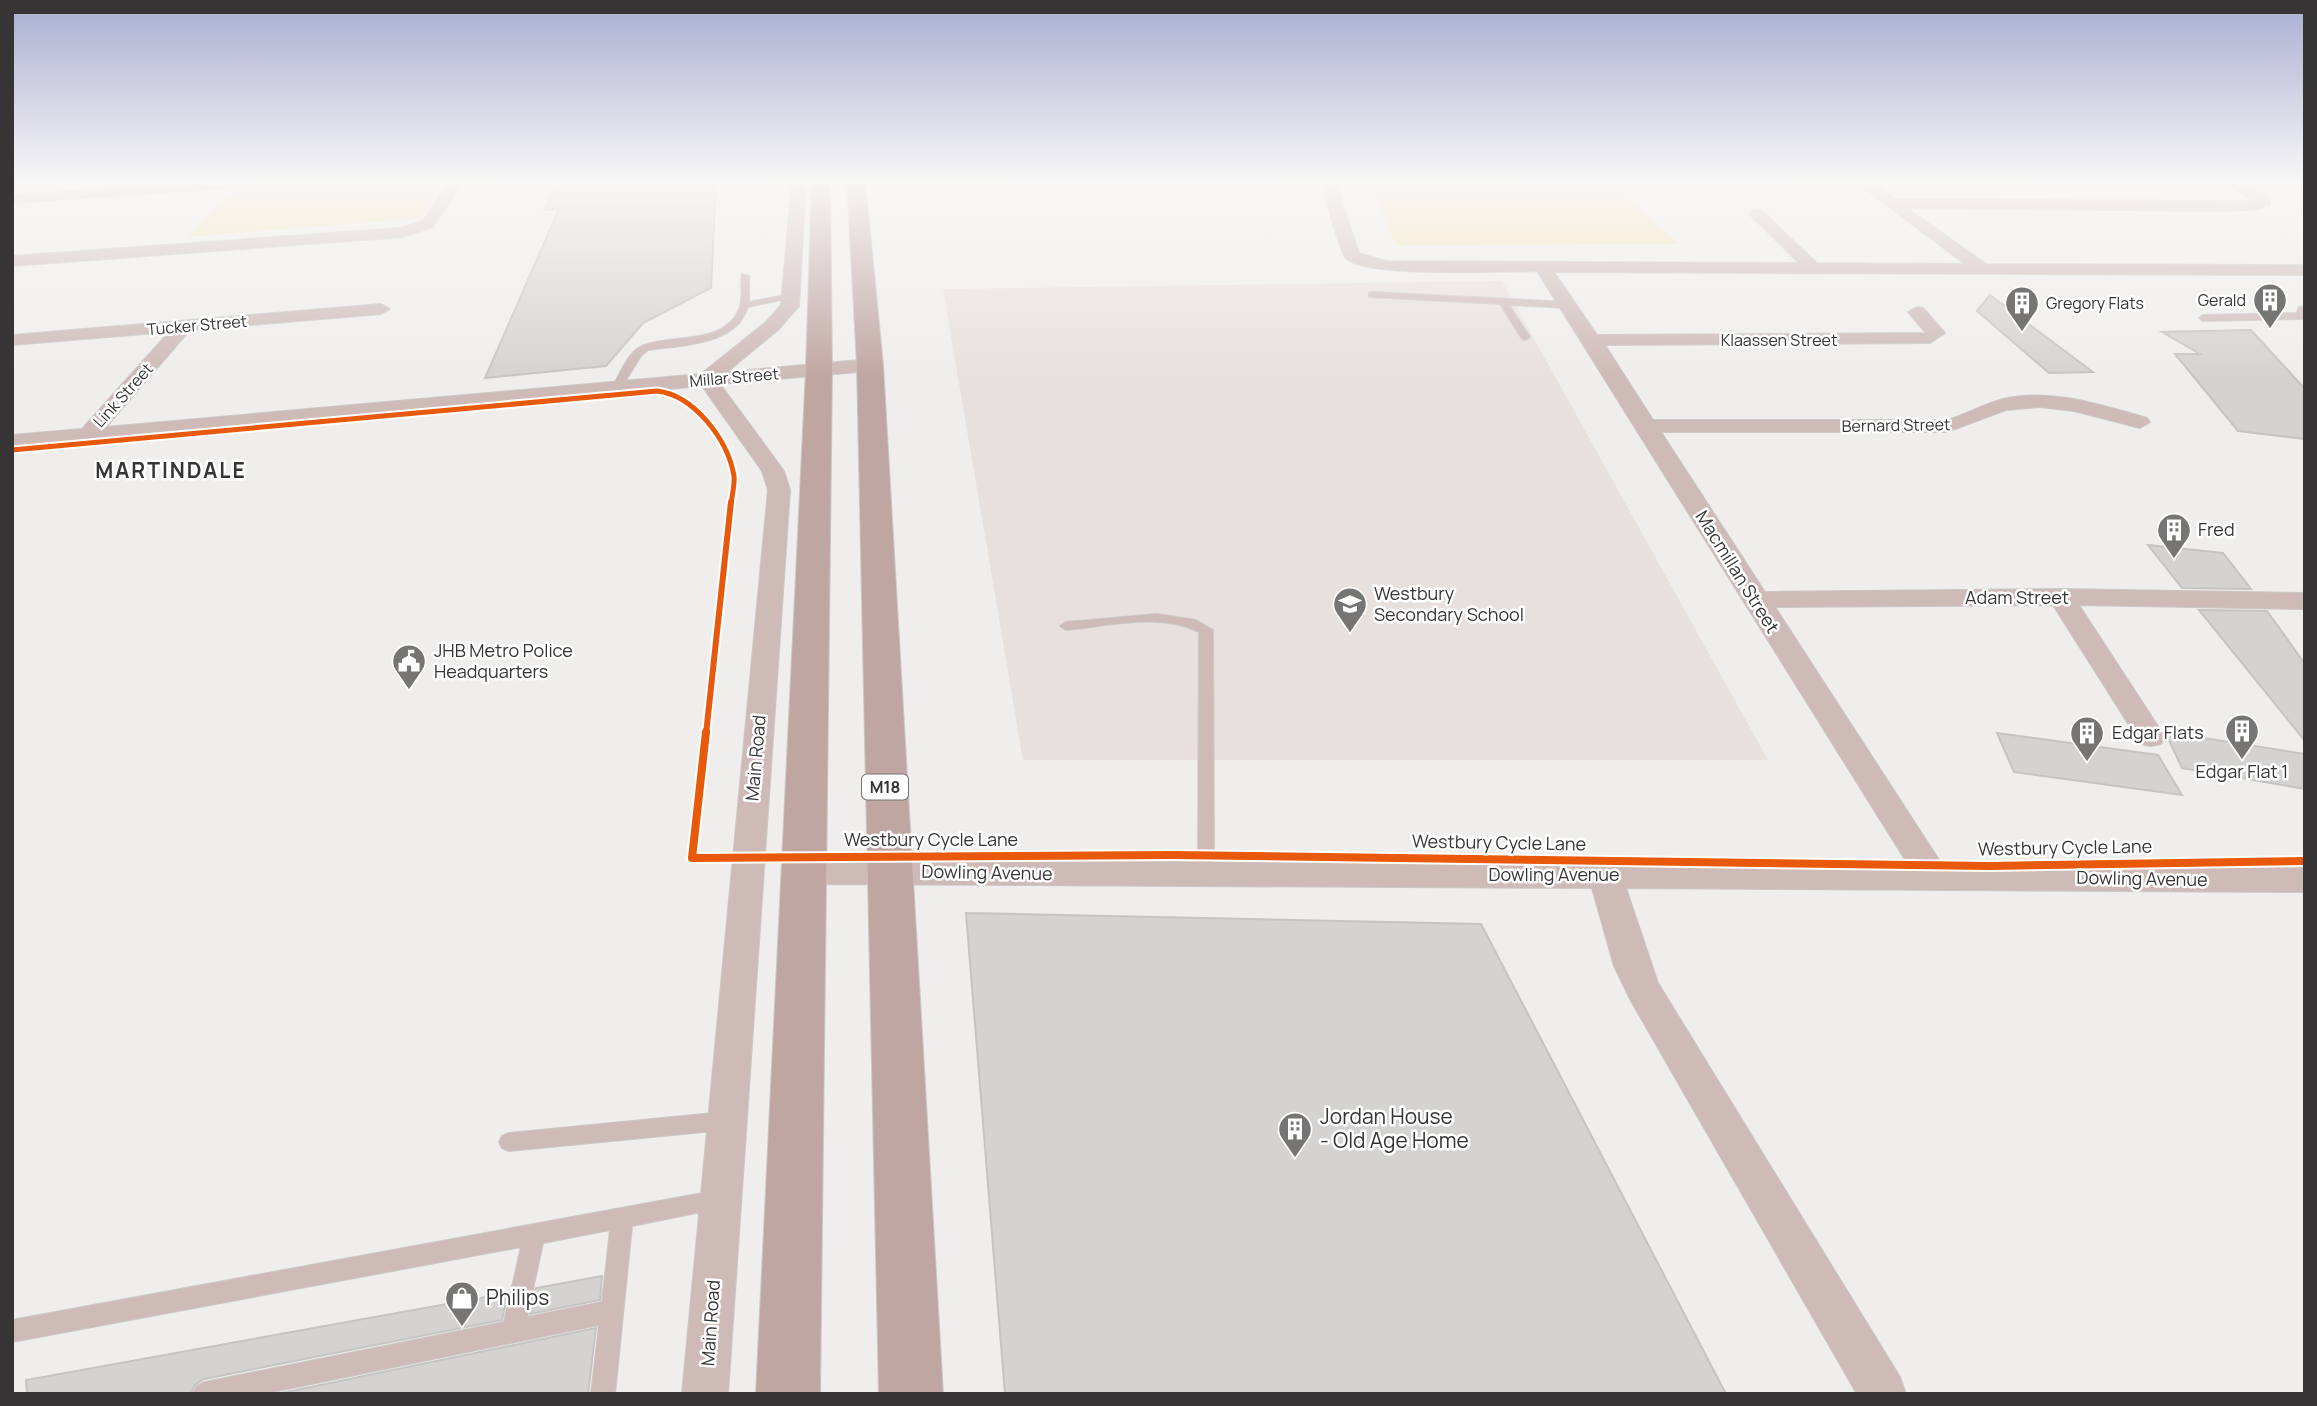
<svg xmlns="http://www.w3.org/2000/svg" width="2317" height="1406" viewBox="0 0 2317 1406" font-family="Manrope,sans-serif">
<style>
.built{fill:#e8e0dd}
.green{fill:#f6e1ae}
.building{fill:#d4d3d2;stroke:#c6c4c3;stroke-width:2}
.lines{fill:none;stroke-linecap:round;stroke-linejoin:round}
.service-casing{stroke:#cac9c8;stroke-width:2}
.minor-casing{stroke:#cac9c8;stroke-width:2}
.primary-casing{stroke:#cac9c8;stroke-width:2}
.service{fill:#cebab7;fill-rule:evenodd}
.minor{fill:#cebab7;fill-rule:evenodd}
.primary{fill:#c0a6a3;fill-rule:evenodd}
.cycleway-far2-casing{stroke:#fff;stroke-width:9}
.cycleway-far1-casing{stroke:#fff;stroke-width:10}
.cycleway-casing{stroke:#fff;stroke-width:12}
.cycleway-far2{stroke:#e8590c;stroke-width:5}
.cycleway-far1{stroke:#e8590c;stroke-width:6}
.cycleway{stroke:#e8590c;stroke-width:8}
.labels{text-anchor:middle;stroke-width:5;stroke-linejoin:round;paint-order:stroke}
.far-poi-label{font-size:16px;fill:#363434;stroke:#fff;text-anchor:end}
.far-street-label{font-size:16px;fill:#363434;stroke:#fff}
.shield{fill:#fff;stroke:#727171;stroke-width:2}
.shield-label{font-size:16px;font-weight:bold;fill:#363434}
.poi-label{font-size:18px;fill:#363434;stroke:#fff;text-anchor:start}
.street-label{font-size:18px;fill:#363434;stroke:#fff}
.far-district-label{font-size:21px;font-weight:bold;letter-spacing:2px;fill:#363434;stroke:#fff}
.near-poi-label{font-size:21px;fill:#363434;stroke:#fff;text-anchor:start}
</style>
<rect width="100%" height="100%" fill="#f0eeec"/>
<!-- built -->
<path class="built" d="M1502 281 1768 760H1023L943 289Z"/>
<!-- green -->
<g class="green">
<path d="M331 181H444L421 218 188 237 234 188Z"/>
<path d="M1369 181H1610L1679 244 1396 245Z"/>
</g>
<!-- building -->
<g class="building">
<path d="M558 181H716L711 288 643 323 606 366 485 378 559 209 544 210Z"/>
<path d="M1990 295 2093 372 2049 373 1977 311Z"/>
<path d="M2251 330 2305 389V439L2238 431 2175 354H2200L2162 332Z"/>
<path d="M2148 545 2223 553 2251 589 2182 588Z"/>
<path d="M2199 610 2267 611 2305 664V741Z"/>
<path d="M2165 732 2305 754V789L2182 768Z"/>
<path d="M1997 733 2158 755 2182 795 2014 772Z"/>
<path d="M966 913 1481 924 1726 1394H1005Z"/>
<path d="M602 1276 600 1300 530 1314 536 1288Z"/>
<path d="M508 1293 502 1320 204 1379 195 1385 191 1394H27L26 1380Z"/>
<path d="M596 1328 588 1394H277Z"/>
</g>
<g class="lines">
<!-- service casing -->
<g class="service-casing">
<g id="service">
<path d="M742 274 749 276V302L791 294 795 297 748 307C746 312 743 318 740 322 719 346 676 346 648 350L641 356 621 388H615L613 386C620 374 628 352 642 346 670 333 725 347 740 307 743 297 740 284 742 274Z"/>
<path d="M1372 292 1568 302 1572 305 1568 308 1509 305 1530 337 1525 340 1522 339 1500 304 1369 297V293Z"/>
<path d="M2305 313V319L2203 321 2199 318 2203 315Z"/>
<path d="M1157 614 1196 620 1213 630 1214 875 1212 879 1206 881 1200 879 1198 875 1199 632C1159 612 1109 626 1066 630L1060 626 1066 622Z"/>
<path d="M724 1112 731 1115 734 1121 731 1127 724 1130 509 1151 502 1148 499 1142 502 1136 509 1133Z"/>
<path d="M719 1190 726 1193 729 1200 726 1207 632 1226 615 1394H591L599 1325 263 1394H193L197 1386 205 1382 504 1322 521 1247 12 1342V1320ZM610 1230 602 1302 527 1317 543 1243Z"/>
</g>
</g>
<!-- minor casing -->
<g class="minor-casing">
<g id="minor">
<path d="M209 181H283L276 185 12 203V195Z"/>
<path d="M450 181H464L433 227 403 237 12 266V256L401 228 423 221Z"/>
<path d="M792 181H806L799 306 778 330 727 372 870 359 879 365 870 371 720 384 784 471 790 490 728 1394H682L768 490 762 471 702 386 12 447V435L82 429 169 332 12 345V335L381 304 390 309 381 314 190 330 106 427 701 374 766 322 781 305Z"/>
<path d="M1321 181H1335L1359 253 1386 261 1799 263 1751 216 1749 213 1756 209 1761 210 1817 263 1965 264 1854 181H1870L1895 199 2254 201 2222 181H2240L2270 199V205L2254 210 2216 211 1907 208 1986 264 2305 265V275L1554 272 1597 335 1926 333 1908 312 1917 307 1923 308 1945 333 1930 343 1605 345 1653 420H1947C1966 415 1983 404 2003 399 2051 388 2101 405 2147 418L2150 422 2140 428 2074 411 2040 407 2006 410 1947 432H1661L1765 592 2061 589 2305 593V609L2079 605 2165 737 2161 744 2151 746 2141 744 2053 605 1775 607 1943 866 2305 868V892L1626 888 1658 983 1900 1377 1906 1394H1857L1631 1001 1614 966 1592 888 802 884 790 880 786 872 790 864 802 860 1909 866 1537 271C1505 271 1363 278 1346 258 1338 249 1326 196 1321 181Z"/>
<path d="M2305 306V319L2296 314 2299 307Z"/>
</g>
</g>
<!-- primary casing -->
<g class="primary-casing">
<g id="primary">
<path d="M812 181H830L832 370 820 1394H756L806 370Z"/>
<path d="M847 181H865L883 365 943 1394H879L857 365Z"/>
</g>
</g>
<!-- service -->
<use href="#service" class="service"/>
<!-- minor -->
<use href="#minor" class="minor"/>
<!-- primary -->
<use href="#primary" class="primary"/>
<!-- cycleway-far2 casing -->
<g class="cycleway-far2-casing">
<path id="cycleway-far2" d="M12 450 657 391C694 395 728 440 734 476 735 484 732 495 731 504"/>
</g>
<!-- cycleway-far1 casing -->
<g class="cycleway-far1-casing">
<path id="cycleway-far1" d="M706 734 731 502"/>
</g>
<!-- cycleway casing -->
<g class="cycleway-casing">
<path id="cycleway" d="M706 732 692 858 1172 855 1990 866 2305 861"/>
</g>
<!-- cycleway-far2 -->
<use href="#cycleway-far2" class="cycleway-far2"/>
<!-- cycleway-far1 -->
<use href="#cycleway-far1" class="cycleway-far1"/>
<!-- cycleway -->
<use href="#cycleway" class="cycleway"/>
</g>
<!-- sky -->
<linearGradient id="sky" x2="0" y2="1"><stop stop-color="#a9aed2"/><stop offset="0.48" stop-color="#f8f7f6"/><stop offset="1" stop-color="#f8f7f6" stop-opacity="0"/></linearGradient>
<rect width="2317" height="378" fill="url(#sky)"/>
<!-- icons -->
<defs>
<g id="building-pin" transform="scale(1.75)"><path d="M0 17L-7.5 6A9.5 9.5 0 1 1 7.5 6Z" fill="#777574" stroke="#fff"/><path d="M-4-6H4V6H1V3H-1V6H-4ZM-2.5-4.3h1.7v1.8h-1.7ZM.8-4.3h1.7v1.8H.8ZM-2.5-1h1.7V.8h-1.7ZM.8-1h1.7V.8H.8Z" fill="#fff"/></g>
<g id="school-pin" transform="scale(1.75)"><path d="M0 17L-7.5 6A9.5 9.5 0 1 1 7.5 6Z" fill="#777574" stroke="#fff"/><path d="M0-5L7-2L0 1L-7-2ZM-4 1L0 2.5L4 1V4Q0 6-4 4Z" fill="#fff"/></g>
<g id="civic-pin" transform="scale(1.75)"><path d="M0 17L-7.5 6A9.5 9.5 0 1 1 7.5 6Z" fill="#777574" stroke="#fff"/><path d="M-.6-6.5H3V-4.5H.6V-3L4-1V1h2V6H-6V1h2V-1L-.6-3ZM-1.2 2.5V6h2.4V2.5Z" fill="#fff"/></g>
<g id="shop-pin" transform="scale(1.75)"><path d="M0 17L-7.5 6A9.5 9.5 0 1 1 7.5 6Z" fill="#777574" stroke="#fff"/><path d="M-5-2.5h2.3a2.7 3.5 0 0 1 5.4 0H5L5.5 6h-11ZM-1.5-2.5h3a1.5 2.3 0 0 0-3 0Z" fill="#fff"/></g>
</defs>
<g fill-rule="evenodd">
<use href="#building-pin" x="2270" y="300"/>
<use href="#building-pin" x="2022" y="303"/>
<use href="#building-pin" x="2174" y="530"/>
<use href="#school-pin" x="1350" y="604"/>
<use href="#civic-pin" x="409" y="661"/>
<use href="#building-pin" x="2242" y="731"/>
<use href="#building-pin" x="2087" y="733"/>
<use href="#building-pin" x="1295" y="1129"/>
<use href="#shop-pin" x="462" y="1298"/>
</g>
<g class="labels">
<!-- far-poi labels -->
<g class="far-poi-label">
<text x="2246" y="306">Gerald</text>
<text x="2046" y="309" text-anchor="start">Gregory Flats</text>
</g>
<!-- far-street labels -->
<g class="far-street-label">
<text transform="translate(197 325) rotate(-5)" y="6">Tucker Street</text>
<text x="1779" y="346">Klaassen Street</text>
<text transform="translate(734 377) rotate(-5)" y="6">Millar Street</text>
<text transform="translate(123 395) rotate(-48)" y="6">Link Street</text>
<text transform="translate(1896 425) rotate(-1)" y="6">Bernard Street</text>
</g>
<!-- shield labels -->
<rect class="shield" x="862" y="774.5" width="46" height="25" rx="5"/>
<g class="shield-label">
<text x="885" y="793">M18</text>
</g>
<!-- poi labels -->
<g class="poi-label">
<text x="2198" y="536">Fred</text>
<text x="1374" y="600">Westbury<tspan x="1374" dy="21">Secondary School</tspan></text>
<text x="434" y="657">JHB Metro Police<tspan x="434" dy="21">Headquarters</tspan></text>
<text x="2112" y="739">Edgar Flats</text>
<text x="2242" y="778" text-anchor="middle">Edgar Flat 1</text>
</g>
<!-- street labels -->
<g class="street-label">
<text transform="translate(1737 572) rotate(58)" y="6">Macmillan Street</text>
<text x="2017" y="604">Adam Street</text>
<text transform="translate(756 758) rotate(-85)" y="6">Main Road</text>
<text x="931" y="846">Westbury Cycle Lane</text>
<text transform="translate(1499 843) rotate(1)" y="6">Westbury Cycle Lane</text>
<text transform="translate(2065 848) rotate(-1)" y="6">Westbury Cycle Lane</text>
<text transform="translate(987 873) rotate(1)" y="6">Dowling Avenue</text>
<text x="1554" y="881">Dowling Avenue</text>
<text transform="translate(2142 879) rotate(1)" y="6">Dowling Avenue</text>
<text transform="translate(711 1323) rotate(-86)" y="6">Main Road</text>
</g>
<!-- far-district labels -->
<g class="far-district-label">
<text x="171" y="478">MARTINDALE</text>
</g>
<!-- near-poi labels -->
<g class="near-poi-label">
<text x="1320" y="1124">Jordan House<tspan x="1320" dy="24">- Old Age Home</tspan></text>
<text x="486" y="1305">Philips</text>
</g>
</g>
<!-- border -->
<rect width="2317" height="1406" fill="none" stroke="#363434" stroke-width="28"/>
</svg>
